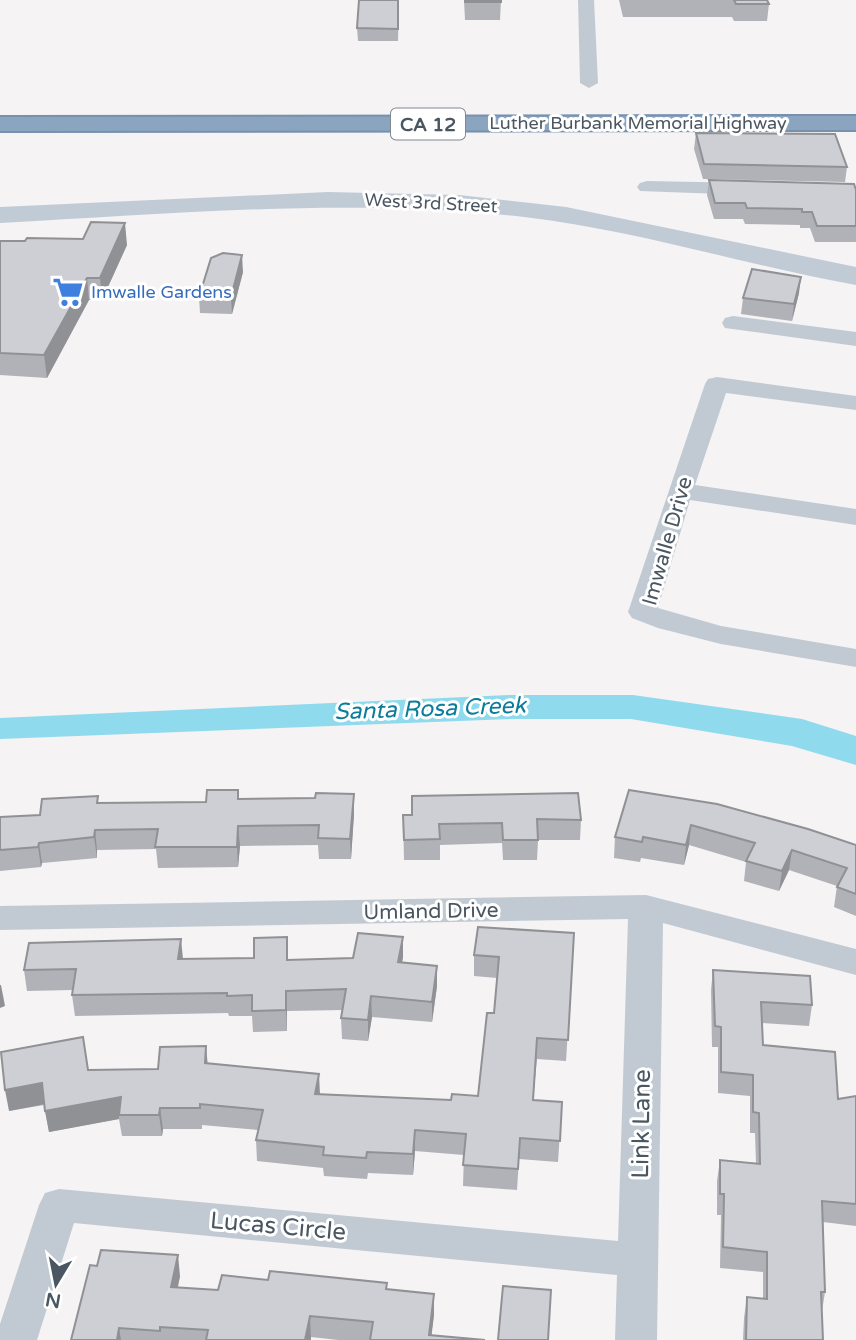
<svg xmlns="http://www.w3.org/2000/svg" width="856" height="1340" viewBox="0 0 856 1340" font-family="'Varela Round',sans-serif">
<style>
.water{fill:#90daee}
.lines{fill:none;stroke-linecap:round;stroke-linejoin:round}
.highway-casing{stroke:#7690ad;stroke-width:4}
.street{fill:#c1cad2;fill-rule:evenodd}
.secondary{fill:#c1cbd6;fill-rule:evenodd}
.highway{fill:#8ba5c1;fill-rule:evenodd}
.wall{fill:#b0b2b7}
.shaded-wall{fill:#909195}
.building{fill:#cdcfd5;stroke:#909195;stroke-width:2}
.labels{text-anchor:middle;stroke-width:6;stroke-linejoin:round;paint-order:stroke}
.far-street-label{font-size:18px;fill:#4a5661;stroke:#fff}
.far-shop-label{font-size:18px;fill:#366cbe;stroke:#fff;text-anchor:start}
.shield{fill:#fff;stroke:#808990;stroke-width:2}
.shield-label{font-size:19px;font-weight:bold;fill:#4a5661}
.street-label{font-size:21px;fill:#4a5661;stroke:#fff}
.water-label{font-size:23px;font-style:italic;fill:#0c7c9b;stroke:#fff}
.near-street-label{font-size:24px;fill:#4a5661;stroke:#fff}
</style>
<rect width="100%" height="100%" fill="#f5f3f3"/>
<!-- water -->
<path class="water" d="M509 695H633L802 719 856 736V765L792 746 631 719H510L0 739V718Z"/>
<g class="lines">
<!-- highway casing -->
<g class="highway-casing">
<path id="highway" d="M856 116V130L0 131V117Z"/>
</g>
<!-- street -->
<g class="street">
<path d="M578 0H594L598 83 589 88 580 83Z"/>
<path d="M647 181 748 183 755 185 758 189 755 193 748 195 640 191 637 187 640 183Z"/>
<path d="M733 316 856 332V346L725 328 722 323 725 318Z"/>
<path d="M717 377 856 396V410L726 393 695 485 856 509V525L690 500 658 608 721 626 856 649V667L721 644 658 628 632 618 628 612 705 384 708 379Z"/>
<path d="M646 895 856 949V975L663 923 657 1340H615L617 1275 74 1223 37 1340H0V1324L39 1205 45 1193 59 1189 618 1241 628 919 0 930V906Z"/>
</g>
<!-- secondary -->
<path class="secondary" d="M328 192 459 195 566 207 856 267V285C745 265 636 230 524 217 350 197 174 214 0 223V207Z"/>
<!-- highway -->
<use href="#highway" class="highway"/>
</g>
<!-- wall -->
<g class="wall">
<path d="M399 0 398 41H358L357 28Z"/>
<path d="M464 0H501L500 20H465Z"/>
<path d="M619 0H767L769 4 767 21H734L732 17H623Z"/>
<path d="M696 133 847 167 845 182 703 179 694 149Z"/>
<path d="M709 180 856 190V242H815L810 228H800V225L745 224 743 219H714L707 195Z"/>
<path d="M0 241 127 245 102 300H89L47 378 0 375Z"/>
<path d="M243 272 232 314 200 313 199 297Z"/>
<path d="M799 293 792 321 741 314 743 298Z"/>
<path d="M238 790 239 799 354 814 351 859H319L318 845 240 846 238 867 158 868 156 849 97 850V858L42 863 41 867 0 871V817L40 815 99 803 206 802Z"/>
<path d="M629 790 856 845V916L834 907 837 886 789 870 779 891 744 881 746 862 689 845 684 865 641 858 640 862 614 858 615 837Z"/>
<path d="M403 815 581 820 580 840H538L537 860H503L502 843 440 845V860H404Z"/>
<path d="M574 933 566 1061 537 1059 533 1100 562 1102 558 1162 519 1159 517 1190 463 1186 464 1155 415 1151 413 1175 368 1173 367 1179 324 1176 323 1168 257 1161 256 1140 258 1130 202 1125V1129H163L162 1136H122L119 1119 49 1132 44 1105 9 1111 88 1070 158 1069 208 1063 320 1094 451 1100 478 1096 494 1013 497 978 474 976V955Z"/>
<path d="M403 957 402 963 437 986 432 1022 372 1017 368 1041 342 1039 341 1018 343 1010 287 1011V1031L253 1032 252 1016H229L228 1013 75 1016 72 995 73 990 27 991 24 970 183 959 288 960Z"/>
<path d="M713 970 812 1005 809 1026 762 1023 763 1045 838 1099 856 1096V1226L823 1222 825 1292 822 1311 823 1340H743L744 1318 747 1297 763 1299V1272L720 1268 721 1215H717V1181L720 1160 756 1163 755 1133H750V1096L718 1093V1047H712L711 990Z"/>
<path d="M180 1276 178 1287 218 1290 268 1280 434 1294V1315L431 1335 485 1340H338L311 1337V1340H71Z"/>
</g>
<!-- shaded-wall -->
<g class="shaded-wall">
<path d="M125 223 127 245 102 300 100 278Z"/>
<path d="M242 255 243 272 232 314 231 297Z"/>
<path d="M801 277 799 293 792 321 794 304Z"/>
<path d="M87 278 89 300 47 378 44 355Z"/>
<path d="M354 794V814L351 859 350 839Z"/>
<path d="M691 825 689 845 684 865 686 845Z"/>
<path d="M238 826 240 846 238 867 237 847Z"/>
<path d="M95 830 97 850V858L94 837Z"/>
<path d="M39 843 42 863 41 867 38 847Z"/>
<path d="M792 850 789 870 779 891 782 871Z"/>
<path d="M403 937V957L398 983V962Z"/>
<path d="M181 939 183 959H178Z"/>
<path d="M437 966V986L432 1022V1002Z"/>
<path d="M0 985H1L5 1006 0 1008Z"/>
<path d="M286 991 287 1011V1031L286 1010Z"/>
<path d="M371 996 372 1017 368 1041V1020Z"/>
<path d="M206 1046 208 1067 205 1063Z"/>
<path d="M319 1074 320 1095 315 1094Z"/>
<path d="M42 1083 45 1104 9 1111 5 1090Z"/>
<path d="M121 1097 119 1115V1119L49 1132 45 1111Z"/>
<path d="M160 1108 163 1129 162 1136 159 1115Z"/>
<path d="M415 1130V1151L413 1175V1154Z"/>
<path d="M178 1255 180 1276 173 1308 171 1287Z"/>
<path d="M434 1294V1315L431 1340 429 1335Z"/>
<path d="M310 1316 311 1340H305Z"/>
<path d="M119 1328 121 1340H117Z"/>
</g>
<!-- building -->
<g class="building">
<path d="M359 0H398V29L357 28Z"/>
<rect x="465" y="0" width="36" height="2"/>
<path d="M734 0H767L769 4H736Z"/>
<path d="M696 133 835 134 847 167 704 164Z"/>
<path d="M709 180 854 184 856 190V226H817L812 212H802V209L747 208 745 203H715Z"/>
<path d="M91 222 125 223 100 278H87L44 355 0 353V241H25L27 238 83 239Z"/>
<path d="M223 253 242 255 231 297H199L211 258Z"/>
<path d="M752 269 801 277 794 304 743 298Z"/>
<path d="M207 790H238V799L315 798 316 793 354 794 350 839 318 838 319 825 238 826 237 847H155L158 829 95 830 94 837 39 843 38 847 0 850V817L40 815 42 799 98 796 97 803 206 802Z"/>
<path d="M629 790 717 804 808 829 856 845V894L837 887 847 868 792 850 782 871 746 861 755 843 691 825 686 845 643 837 642 842 615 837Z"/>
<path d="M578 793 581 820 537 819 538 840H503L502 823 439 824 440 839 404 840 403 815H412V796Z"/>
<path d="M478 927 574 933 568 1040 537 1038 533 1100 562 1102 560 1141 520 1138 518 1169 463 1165 466 1134 415 1130 413 1154 367 1152 366 1158 323 1155 324 1147 256 1140 263 1110 200 1104V1108H160L159 1115H119L121 1097 45 1111 42 1083 5 1090 1 1052 83 1037 88 1070 158 1069 160 1047 206 1046 205 1063 319 1074 315 1094 451 1100 452 1094 478 1096 487 1013H494L499 957 474 955Z"/>
<path d="M358 933 403 937 398 962 437 966 432 1002 371 996 368 1020 341 1018 346 989 286 991V1010L252 1011V995L227 996V993L72 995 76 969 24 970 29 943 181 939 178 959 254 958V938L287 937V960L353 958Z"/>
<path d="M713 970 810 976 812 1005 761 1002 763 1045 835 1052 838 1099 856 1096V1204L822 1201 825 1292H821L823 1340H746L747 1297 767 1299V1252L723 1247 724 1194H720V1160L760 1164 759 1113 753 1112V1075L721 1072V1027L715 1026Z"/>
<path d="M101 1250 178 1255 171 1287 218 1290 222 1275 268 1280 270 1271 387 1283 386 1289 434 1294 429 1335 485 1340H370L373 1322 310 1316 305 1340H206L208 1330 160 1327V1331L119 1328 117 1340H71L90 1265 97 1266Z"/>
<path d="M503 1286 551 1290 548 1340H498Z"/>
</g>
<!-- icons -->
<defs>
<g id="supermarket-bare" transform="scale(2.415)"><path d="M-6-5.5h2.5l.6 2H6L4.5 2H-2.5L-4.4-4H-6ZM-1.5 3.2a1.3 1.3 0 1 0 .1 0ZM3 3.2a1.3 1.3 0 1 0 .1 0Z" fill="#3f7fe0" stroke="#fff" stroke-width="2.5" paint-order="stroke"/></g>
</defs>
<g fill-rule="evenodd">
<use href="#supermarket-bare" x="68" y="292"/>
</g>
<g class="labels">
<!-- far-street labels -->
<g class="far-street-label">
<text x="638" y="129">Luther Burbank Memorial Highway</text>
<text transform="translate(431 203) rotate(3)" y="6">West 3rd Street</text>
</g>
<!-- far-shop labels -->
<g class="far-shop-label">
<text x="91" y="298">Imwalle Gardens</text>
</g>
<!-- shield labels -->
<rect class="shield" x="391" y="108.5" width="74" height="31" rx="5"/>
<g class="shield-label">
<text x="428" y="131">CA 12</text>
</g>
<!-- street labels -->
<g class="street-label">
<text transform="translate(667 541) rotate(-74)" y="7">Imwalle Drive</text>
<text transform="translate(431 911) rotate(-1)" y="7">Umland Drive</text>
</g>
<!-- water labels -->
<g class="water-label">
<text transform="translate(430 708) rotate(-2)" y="8">Santa Rosa Creek</text>
</g>
<!-- near-street labels -->
<g class="near-street-label">
<text transform="translate(641 1124) rotate(-89)" y="8">Link Lane</text>
<text transform="translate(278 1226) rotate(5)" y="8">Lucas Circle</text>
</g>
</g>
<!-- north arrow -->
<g transform="translate(56 1284) rotate(190)" stroke="#ffffff" stroke-width="5" paint-order="stroke">
<path d="M0-5L12 26L0 18L-12 26Z" fill="#4a5661"/>
<text y="-10" font-size="19" font-weight="bold" text-anchor="middle" fill="#4a5661">N</text>
</g>
</svg>
